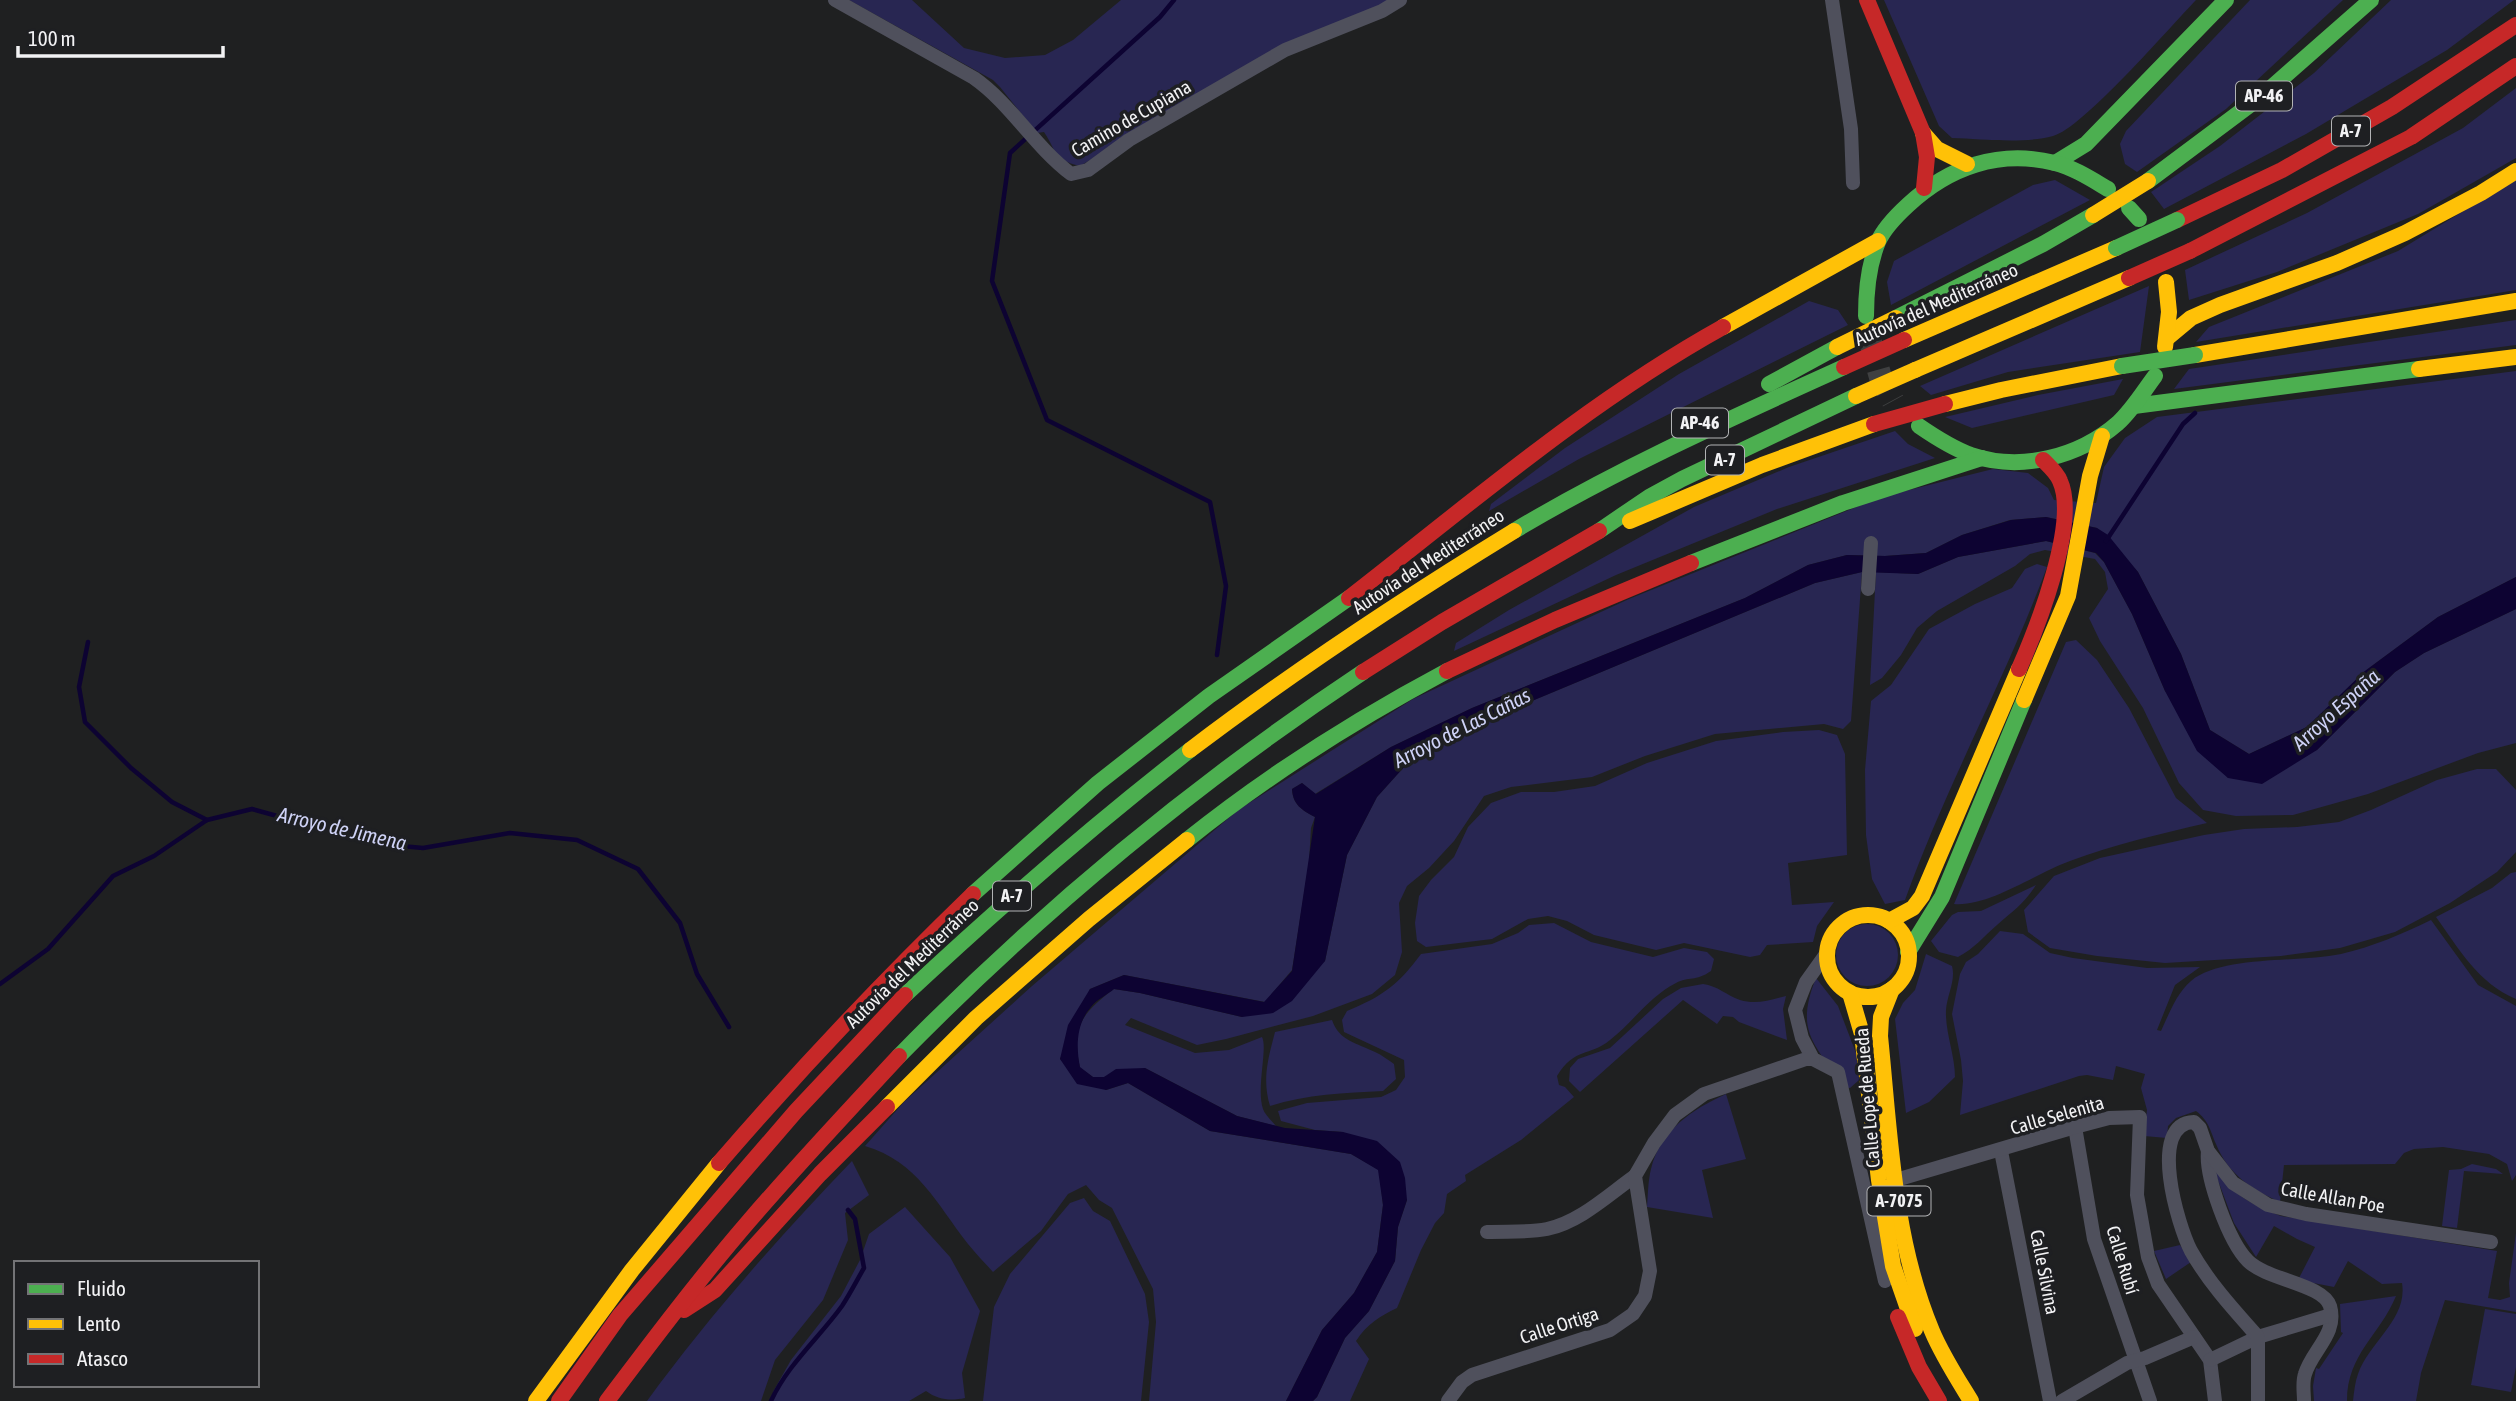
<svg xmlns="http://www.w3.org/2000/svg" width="2516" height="1401" viewBox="0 0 2516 1401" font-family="'Asap Condensed',sans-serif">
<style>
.green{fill:#282652}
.water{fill:#0d0332}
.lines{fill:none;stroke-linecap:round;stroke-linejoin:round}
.stream{stroke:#0d0332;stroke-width:4.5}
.primary-tunnel{stroke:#3f4041;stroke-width:23;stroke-dasharray:23 11;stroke-linecap:butt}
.street{stroke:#4f505c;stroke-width:14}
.fast{stroke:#4caf50;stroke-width:16}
.slow{stroke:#ffc107;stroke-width:16}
.jam{stroke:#c62828;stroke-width:16}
.fast-bridge{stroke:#4caf50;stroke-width:16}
.slow-bridge{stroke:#ffc107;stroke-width:16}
.jam-bridge{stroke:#c62828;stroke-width:16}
.labels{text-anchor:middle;stroke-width:7;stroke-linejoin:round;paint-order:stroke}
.shield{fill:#1e1f22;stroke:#b2b3b5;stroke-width:2}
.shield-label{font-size:18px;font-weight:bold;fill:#f2f2f4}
.street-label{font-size:19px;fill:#f2f2f4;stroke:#1e1f22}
.water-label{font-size:21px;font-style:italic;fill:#ced2f6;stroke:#1e1f22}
</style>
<rect width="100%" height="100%" fill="#1f2021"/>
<!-- green -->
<g class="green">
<path d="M849 0H912L964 48 1005 58 1045 55 1073 40 1121 0H1393L1282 46 1080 166C1052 159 1058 153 1044 132L1037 133 1000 87 993 80Z"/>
<path d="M1884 0H2196C2170 27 2082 129 2053 136 2024 144 1982 139 1952 138L1939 126Z"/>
<path d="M2250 0H2343L2226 109 2137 172 2125 164 2120 144 2126 131Z"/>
<path d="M2391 0H2514L2447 50 2306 134 2164 209 2151 192 2220 146 2314 73Z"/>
<path d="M2516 88V158L2418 214 2277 272 2189 300 2185 270 2307 213 2463 128Z"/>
<path d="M2516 179V290L2196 342 2209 327 2398 251Z"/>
<path d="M2055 180 2090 200 1891 305 1887 282 1894 261 2033 185Z"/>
<path d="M2149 286 2140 352 2008 372 1931 395 1920 386Z"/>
<path d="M1809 301 1838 310 1848 325 1579 459 1489 511 1491 504 1565 448 1679 374Z"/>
<path d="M2516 320V345L2174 389 2189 369Z"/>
<path d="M2516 371V577L2438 617 2365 671 2307 727 2249 754 2210 730 2181 654 2138 572 2097 528 2046 517 2010 520 1962 535 1926 553 1885 556 1847 555 1808 565 1745 598 1472 708 1391 747 1315 794 1302 783 1292 789C1293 805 1302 810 1315 817L1311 828 1309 862 1292 970 1265 1002 1124 975 1090 989 1060 1059 1106 1090 1128 1083 1210 1131 1351 1154 1379 1170 1383 1205 1377 1252 1354 1293 1322 1330 1286 1401H1149L1156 1322 1153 1289 1112 1208 1099 1200 1086 1185 1068 1194 1041 1231 993 1272C985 1263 976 1254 968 1244 936 1203 918 1162 865 1146L904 1102 1032 986 1238 810 1413 699 1629 599 1881 497 1993 469 2028 473 2048 488 2054 500 2096 503 2104 467 2125 438 2157 417Z"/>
<path d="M2123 379 2114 395 1972 428 1945 417 2038 395Z"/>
<path d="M1895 431 1908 444 1935 458 1777 509 1616 575 1454 651 1456 643 1509 610 1694 507 1789 467Z"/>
<path d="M2046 541 2095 553 2104 562 2132 614 2165 691 2228 778 2317 750 2395 672 2424 653 2516 609V743L2478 753 2368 794 2293 815 2236 816 2203 810 2179 783 2143 708 2100 641 2089 618 2108 589 2105 572 2095 559 2045 550 2030 554 2015 566 1937 611 1917 628 1901 655 1882 678 1870 685 1876 572 1918 574 1958 557Z"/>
<path d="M2037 564 2047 567C2005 680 1946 786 1905 900L1885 904 1872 879 1866 835 1865 770 1871 701 1891 685 1929 629 1975 604 2012 588 2025 569Z"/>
<path d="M1862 572 1851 721 1843 729 1824 724 1715 734 1645 756 1592 777 1511 787 1484 796 1454 841 1429 868 1407 886 1399 903 1402 952 1395 975 1372 994 1313 1016 1226 1039 1197 1045 1131 1018 1125 1025 1195 1053 1229 1050 1262 1037C1268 1048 1256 1088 1263 1109 1265 1115 1272 1121 1276 1126L1237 1116 1145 1068 1104 1077H1093L1080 1068C1071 1027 1082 1013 1114 989L1140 993 1242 1017 1325 961 1347 855 1377 797 1404 767 1472 726 1815 583Z"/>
<path d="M2076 640 2097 660 2129 708 2176 798 2207 823C2160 834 2115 844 2070 861 2036 873 1989 907 1954 904L2066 642Z"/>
<path d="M1819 730 1837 735 1845 754 1847 855 1788 863 1792 905 1834 902 1817 926 1813 942 1767 945 1760 955 1750 957 1684 943 1656 950 1594 935 1567 921 1548 916 1528 919 1492 939 1426 947 1417 941 1415 923 1419 896 1431 880 1454 857 1468 827 1491 803 1521 792H1554L1595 786 1647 763 1716 741 1783 732Z"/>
<path d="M2477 769H2496L2516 790V852L2497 872 2450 903 2395 932 2340 948 2281 956 2165 963 2097 956 2050 948 2028 932 2024 910 2054 876 2100 858 2204 835 2244 829 2297 827 2339 822 2371 810 2437 780Z"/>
<path d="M2516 872V999C2478 983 2459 949 2436 917L2492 888 2511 873Z"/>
<path d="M2036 885C2024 904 2014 910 1997 925 1983 937 1975 948 1958 957L1939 952 1931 941 1952 915 1958 912 1981 911Z"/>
<path d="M2431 920 2478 985 2516 1006V1175L2512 1181 2507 1164 2489 1154 2443 1147 2414 1149 2404 1153 2395 1164 2284 1165 2280 1202C2251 1189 2228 1174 2216 1144 2210 1130 2209 1121 2196 1111L2176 1118 2168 1126 2167 1138 2144 1136 2147 1110 2141 1088 2145 1074 2116 1066 2113 1080 2087 1075 2079 1076 1960 1115 1963 1081 1961 1060 1952 1014 1960 974 1966 962 1978 954 2000 931 2023 934 2050 953 2073 958 2147 968 2200 967 2175 985 2157 1030 2161 1031C2169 1014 2176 994 2191 981 2222 955 2299 963 2341 954 2372 947 2402 934 2431 920Z"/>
<path d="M1554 923 1591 942 1653 957 1684 948 1707 952 1714 959 1711 971C1695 982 1689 976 1676 983 1650 996 1632 1023 1610 1040 1589 1057 1575 1047 1557 1076L1559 1085 1565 1087 1574 1097 1521 1140 1465 1175 1466 1181 1447 1194 1444 1213 1435 1223 1421 1250 1397 1308C1380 1316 1367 1324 1356 1341L1369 1359 1350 1401H1313L1317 1397 1345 1338 1369 1311 1395 1261 1398 1227 1407 1200 1343 1132 1315 1130 1281 1121 1278 1111 1307 1103 1381 1097 1396 1090 1405 1077 1404 1060 1344 1032 1342 1020 1347 1011C1383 996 1398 985 1421 954L1492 944 1518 933 1529 925Z"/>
<circle cx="1867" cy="955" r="31"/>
<path d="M1926 954 1952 966C1956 980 1947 995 1946 1010 1945 1032 1955 1055 1955 1077L1929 1102 1906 1113 1895 1019 1903 1003 1915 990Z"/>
<path d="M1816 978 1838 1006 1856 1053 1859 1080 1850 1088 1845 1087C1815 1045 1794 1032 1816 978Z"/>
<path d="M1703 984C1718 986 1726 995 1740 1000 1756 1005 1770 1000 1786 996L1783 1009 1787 1040 1739 1022 1733 1017 1723 1016 1717 1024 1683 1000 1580 1092 1569 1081 1570 1068 1578 1059 1610 1048 1663 999 1681 988Z"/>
<path d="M1332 1020C1339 1041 1357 1043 1375 1052 1382 1055 1388 1060 1394 1064L1396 1079 1383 1091C1345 1093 1307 1094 1270 1106 1262 1079 1268 1059 1275 1032Z"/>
<path d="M1726 1094 1746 1159 1702 1170 1713 1218 1647 1207C1648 1194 1648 1181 1651 1169 1660 1130 1693 1109 1726 1094Z"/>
<path d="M852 1161 869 1195 845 1213 848 1240 823 1300 775 1360 761 1401H647C709 1316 779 1237 852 1161Z"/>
<path d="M2472 1164 2496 1169 2503 1174 2464 1171 2457 1228 2442 1226 2449 1170 2461 1169Z"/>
<path d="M2214 1170C2238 1197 2248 1203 2281 1216L2497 1251 2488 1298 2500 1300 2510 1297 2509 1283 2516 1233V1312L2445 1300 2421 1373 2416 1401H2353C2354 1392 2355 1382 2358 1374 2369 1342 2408 1319 2402 1283L2382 1284 2348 1261 2334 1287 2298 1280 2315 1247 2297 1239 2274 1226 2256 1257 2234 1223Z"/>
<path d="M1084 1198 1093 1211 1110 1221 1145 1294 1149 1322 1141 1401H983L994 1307 1010 1274 1070 1203Z"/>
<path d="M905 1207 950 1257 980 1311 962 1373 965 1398C951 1401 938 1400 926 1391L909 1401H773V1392L791 1360 841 1296 860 1260 869 1234Z"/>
<path d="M2180 1245 2191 1262 2166 1279 2154 1251Z"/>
<path d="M2396 1296C2380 1335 2347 1354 2347 1401H2314L2313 1386 2316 1368 2319 1369 2343 1333 2341 1332 2340 1304Z"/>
<path d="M2485 1309 2516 1314V1367L2511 1392 2471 1385Z"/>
</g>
<!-- water -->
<path class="water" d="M2046 517 2097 528 2108 535 2138 572 2181 654 2210 730 2249 754 2307 727 2365 671 2438 617 2516 577V609L2424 653 2395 672 2317 750 2262 784 2228 778 2197 751 2165 691 2132 614 2104 562 2096 553 2046 541 1958 557 1918 574 1862 572 1815 583 1472 726 1404 767 1377 797 1347 855 1325 961 1292 1001 1273 1013 1242 1017 1140 993 1114 989C1107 995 1096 1000 1091 1007 1076 1024 1076 1047 1080 1067L1093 1077H1104L1116 1069 1145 1068 1237 1116 1285 1128 1343 1132 1377 1141 1400 1162 1405 1178 1407 1200 1398 1227 1395 1261 1369 1311 1345 1338 1317 1397 1313 1401H1286L1322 1330 1354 1293 1377 1252 1383 1205 1378 1170 1351 1154 1210 1131 1128 1083 1106 1090 1077 1084 1060 1059 1068 1025 1090 989 1124 975 1264 1002 1292 971 1315 817C1302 810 1293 805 1292 789L1302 783 1316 794 1391 747 1472 708 1745 598 1808 565 1847 555 1885 556 1926 553 1962 535 2011 520Z"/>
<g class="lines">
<!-- stream -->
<g class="stream">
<path d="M1174 0 1160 17 1010 153 992 281 1047 420 1210 502 1226 586 1217 655"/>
<path d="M2106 541 2183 424 2195 413"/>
<path d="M88 642 79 687 85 722 131 768 172 802 207 820"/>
<path d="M0 984 48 949 113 876 154 856 207 820 252 809 299 822 336 827 401 846 423 848 510 833 577 840 638 869 680 923 697 974 729 1027"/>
<path d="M771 1401C788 1364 819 1338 842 1306 850 1294 857 1280 864 1268L855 1219 848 1210"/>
</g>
<!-- primary-tunnel -->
<path class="primary-tunnel" d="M1869 337 1881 379 1893 401"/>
<!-- street -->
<g class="street">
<path d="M835 0 974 78C1011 104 1034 146 1071 174L1088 170 1129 140 1285 50 1382 11 1400 0"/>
<path d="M1832 0 1851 129 1853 183"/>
<path d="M1868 589 1871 543"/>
<path d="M1826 954 1806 982 1795 1010 1802 1038 1813 1059 1838 1072 1885 1281"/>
<path d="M2075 1127 2094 1239 2150 1401"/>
<path d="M2001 1151 2050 1401"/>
<path d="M2208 1151C2205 1177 2229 1242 2248 1261 2267 1280 2323 1284 2330 1306 2338 1334 2312 1350 2305 1374 2302 1382 2304 1393 2304 1401"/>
<path d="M1896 1180 2075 1127 2109 1118 2140 1117 2137 1195 2148 1257 2158 1284 2210 1360 2215 1401"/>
<path d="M1487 1232C1507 1231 1528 1233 1547 1229 1580 1222 1608 1195 1635 1176"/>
<path d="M2210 1360 2258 1337 2331 1315"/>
<path d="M1448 1401 1462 1382 1472 1375 1610 1330 1633 1314 1645 1296 1650 1271 1635 1176 1654 1143 1675 1115 1704 1094 1806 1059H1813"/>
<path d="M2062 1401 2127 1363 2145 1358 2194 1337"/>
<path d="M2258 1401V1337C2234 1310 2209 1283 2191 1251 2178 1226 2147 1123 2194 1122L2200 1128 2208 1151 2233 1183 2268 1205 2306 1214 2491 1242"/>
</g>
<!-- fast -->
<g class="fast">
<path d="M2055 163 2086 144 2226 0"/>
<path d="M2148 181 2263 95 2371 0"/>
<path d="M2129 208 2139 219"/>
<path d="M1866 316C1866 291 1868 266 1878 242 1884 228 1896 216 1908 205 1949 167 1999 149 2055 163 2074 168 2091 179 2108 189"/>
<path d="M1896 318 2043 244 2093 215"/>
<path d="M1769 384 1837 347"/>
<path d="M2134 406 2419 369"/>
<path d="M1919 426C1935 437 1952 448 1971 455 2021 472 2079 457 2118 423 2133 409 2143 392 2155 376"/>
<path d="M1514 531C1619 468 1732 418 1844 367"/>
<path d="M1599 531 1649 497 1682 479 1856 396"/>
<path d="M1691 563 1843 503 1982 458"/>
<path d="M1187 840C1268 775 1355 720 1447 671"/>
<path d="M973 894 1098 783 1209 696 1349 598"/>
<path d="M1908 952 1942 897 2024 700"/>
<path d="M905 995C997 909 1091 827 1190 750"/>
<path d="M899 1056C1039 913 1196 783 1363 672"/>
</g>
<!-- slow -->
<g class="slow">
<path d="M1923 133 1937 149 1967 164"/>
<path d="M1723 327 1878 241"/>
<path d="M2167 338 2191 318 2220 305 2337 263 2405 233 2481 193 2516 171"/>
<path d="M1904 340 2116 248"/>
<path d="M2165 347 2169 312 2166 282"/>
<path d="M2195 355 2516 301"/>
<path d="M2419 369 2516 357"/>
<path d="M1915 370 2129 278"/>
<path d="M1945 404 2001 390 2122 366"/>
<path d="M1630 521 1762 465 1874 424"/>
<path d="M2024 700 2068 596 2090 476 2102 436"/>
<path d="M1190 750C1294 671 1403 599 1514 531"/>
<circle cx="1868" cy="956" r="41"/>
<path d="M1889 921 1913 908 1922 896 2019 669"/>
<path d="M1892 989 1881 1017 1880 1036C1890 1134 1893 1239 1932 1331 1942 1355 1957 1378 1971 1401"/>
<path d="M1850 993 1862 1034 1879 1180 1893 1266 1915 1329"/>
<path d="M887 1107 976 1018 1089 919 1187 840"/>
<path d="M536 1401 632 1270 719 1163"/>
</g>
<!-- jam -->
<g class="jam">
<path d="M1867 0 1923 133 1927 157 1924 188"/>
<path d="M2177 220 2282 170 2392 107 2516 25"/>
<path d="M2190 251 2411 137 2516 66"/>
<path d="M1349 598C1470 504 1588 402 1723 327"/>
<path d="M2019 669C2037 628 2079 522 2060 481 2057 473 2049 466 2043 460"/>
<path d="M1447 671 1555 620 1691 563"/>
<path d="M1363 672 1442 622 1599 531"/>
<path d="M719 1163C800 1069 884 980 973 894"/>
<path d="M684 1310 715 1290 820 1174 887 1107"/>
<path d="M1898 1317 1919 1367 1939 1401"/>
<path d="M559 1401 620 1315 796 1111 905 995"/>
<path d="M607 1401C653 1340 699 1279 749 1221 797 1165 848 1111 899 1056"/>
</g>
<!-- fast-bridge -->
<g class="fast-bridge">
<path d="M2116 248 2177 220"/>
<path d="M2122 366 2195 355"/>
</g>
<!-- slow-bridge -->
<g class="slow-bridge">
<path d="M2093 215 2148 181"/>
<path d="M1837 347 1896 318"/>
<path d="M1856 396 1915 370"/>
</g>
<!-- jam-bridge -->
<g class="jam-bridge">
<path d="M2129 278 2190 251"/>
<path d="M1844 367 1904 340"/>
<path d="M1874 424 1945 404"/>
</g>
</g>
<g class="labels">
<!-- shield labels -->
<g class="shield">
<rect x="2236" y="81.5" width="56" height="29" rx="5"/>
<rect x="2332" y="116.5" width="38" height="29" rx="5"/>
<rect x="1672" y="408.5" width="56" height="29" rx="5"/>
<rect x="1706" y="445.5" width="38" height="29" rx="5"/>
<rect x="993" y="881.5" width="38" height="29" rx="5"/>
<rect x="1867.5" y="1186.5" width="63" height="29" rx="5"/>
</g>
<g class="shield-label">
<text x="2264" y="102">AP-46</text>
<text x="2351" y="137">A-7</text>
<text x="1700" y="429">AP-46</text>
<text x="1725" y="466">A-7</text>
<text x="1012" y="902">A-7</text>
<text x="1899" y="1207">A-7075</text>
</g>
<!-- street labels -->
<g class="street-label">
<text transform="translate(1131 118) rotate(-30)" y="7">Camino de Cupiana</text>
<text transform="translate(1936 304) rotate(-24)" y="7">Autovía del Mediterráneo</text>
<text transform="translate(1428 561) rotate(-33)" y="7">Autovía del Mediterráneo</text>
<text transform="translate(912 963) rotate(-44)" y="7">Autovía del Mediterráneo</text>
<text transform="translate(1867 1098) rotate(-95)" y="7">Calle Lope de Rueda</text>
<text transform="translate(2057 1115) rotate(-16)" y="7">Calle Selenita</text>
<text transform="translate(2333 1197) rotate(10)" y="7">Calle Allan Poe</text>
<text transform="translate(2123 1260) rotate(73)" y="7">Calle Rubí</text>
<text transform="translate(2045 1272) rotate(79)" y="7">Calle Silvina</text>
<text transform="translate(1559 1325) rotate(-18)" y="7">Calle Ortiga</text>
</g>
<!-- water labels -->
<g class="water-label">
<text transform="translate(2336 710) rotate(-42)" y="7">Arroyo España</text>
<text transform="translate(1462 728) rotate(-27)" y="7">Arroyo de Las Cañas</text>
<text transform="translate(342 829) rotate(13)" y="7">Arroyo de Jimena</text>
</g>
</g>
<!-- legend -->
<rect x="14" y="1261" width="245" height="126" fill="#1e1f22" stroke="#737376" stroke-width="2"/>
<rect x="28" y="1284" width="35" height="10" fill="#4caf50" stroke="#737376" stroke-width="2"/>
<text x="77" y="1296" font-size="21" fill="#f2f2f4">Fluido</text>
<rect x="28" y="1319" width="35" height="10" fill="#ffc107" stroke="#737376" stroke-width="2"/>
<text x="77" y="1331" font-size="21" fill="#f2f2f4">Lento</text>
<rect x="28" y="1354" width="35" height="10" fill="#c62828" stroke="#737376" stroke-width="2"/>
<text x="77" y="1366" font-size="21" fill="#f2f2f4">Atasco</text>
<!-- scale -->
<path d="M18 46v10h205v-10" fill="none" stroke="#f2f2f4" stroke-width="3.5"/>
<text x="28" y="46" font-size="21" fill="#f2f2f4" stroke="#1e1f22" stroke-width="5" paint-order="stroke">100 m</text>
</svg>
